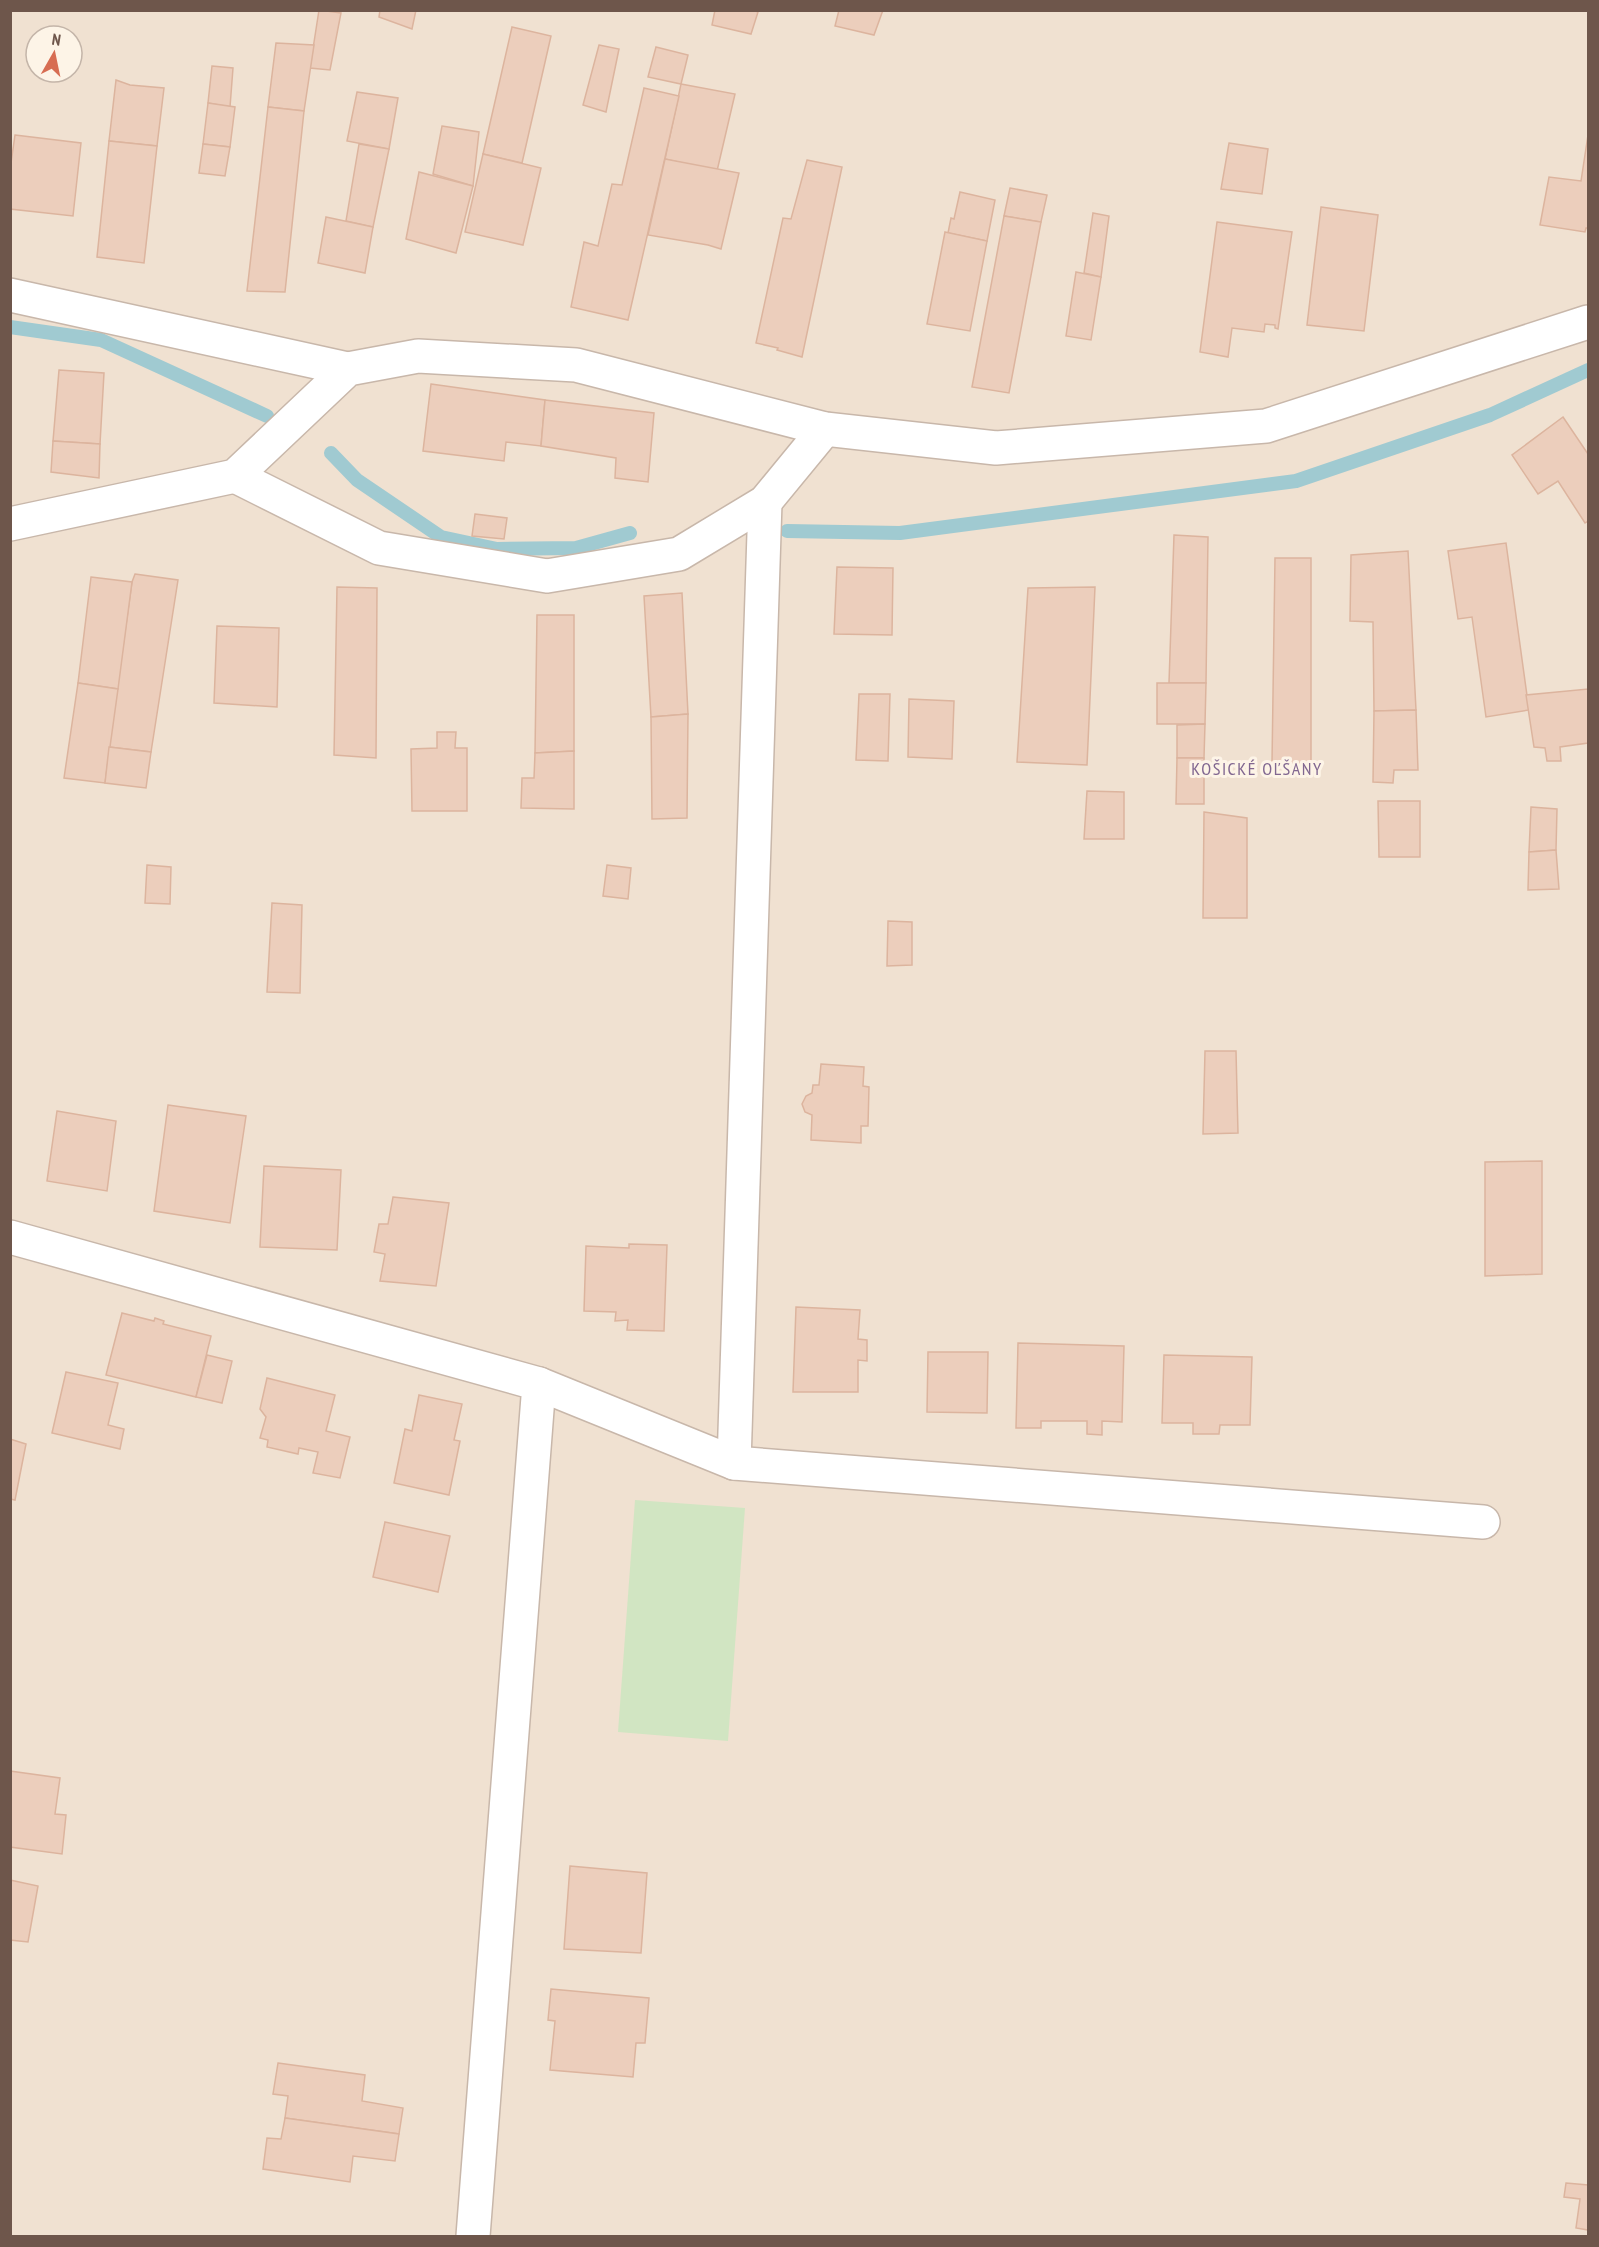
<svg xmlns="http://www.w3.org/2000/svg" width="1599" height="2247" viewBox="0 0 1599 2247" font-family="'PT Sans Narrow',sans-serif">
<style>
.residential{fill:#f0e1d1;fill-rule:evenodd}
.green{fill:#d1e5c2}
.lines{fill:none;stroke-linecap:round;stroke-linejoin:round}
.stream{stroke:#a0cad1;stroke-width:14}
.building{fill:#eccebc;stroke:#dcb49e;stroke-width:1.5}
.minor-casing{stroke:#c8b7aa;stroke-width:36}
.minor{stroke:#fff;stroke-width:33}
.labels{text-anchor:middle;stroke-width:6;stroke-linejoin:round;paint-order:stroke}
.quarter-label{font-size:18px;letter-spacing:1.5px;fill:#816790;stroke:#fdf4e7}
</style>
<rect width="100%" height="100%" fill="#f9efe2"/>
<!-- residential -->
<path class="residential" d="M11 11H1588V2236H11ZM36 36H72V72H36Z"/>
<!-- green -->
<path class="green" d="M635 1500 745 1508 728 1741 618 1732Z"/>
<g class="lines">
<!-- stream -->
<g class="stream">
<path d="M10 327 101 340 267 416"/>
<path d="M331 453 357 480 441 537 497 549 576 548 630 533"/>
<path d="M787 531 900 533 1296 481 1490 415 1588 370"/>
</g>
</g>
<!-- building -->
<g class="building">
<path d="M319 10 341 13 330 70 310 68Z"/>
<path d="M380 10H416L412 29 379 17Z"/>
<path d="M715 10H753L758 12 751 34 712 25Z"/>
<path d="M839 10H883L874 35 835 26Z"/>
<path d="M512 27 551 36 522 163 483 154Z"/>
<path d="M276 43 314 45 304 111 268 107Z"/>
<path d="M599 45 619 49 606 112 583 105Z"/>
<path d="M656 47 688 55 681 84 648 77Z"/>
<path d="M212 66 233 68 230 107 208 103Z"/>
<path d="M116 80 130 85 164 88 157 146 109 141Z"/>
<path d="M681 84 735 94 717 171 665 159Z"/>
<path d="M644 88 679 96 628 320 571 307 584 242 598 246 612 184 622 185Z"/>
<path d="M357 92 398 98 389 149 347 141Z"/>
<path d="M208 103 235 107 230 147 203 144Z"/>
<path d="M268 107 304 111 285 292 247 291Z"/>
<path d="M442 126 479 132 473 186 433 174Z"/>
<path d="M15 135 81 143 73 216 10 209V170Z"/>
<path d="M1588 135V228H1586L1585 232 1540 225 1549 177 1581 181Z"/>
<path d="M109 141 157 146 144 263 97 257Z"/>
<path d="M1229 143 1268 149 1262 194 1221 189Z"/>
<path d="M203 144 230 147 225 176 199 173Z"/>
<path d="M359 144 389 149 373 227 346 221Z"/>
<path d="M483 154 541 168 523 245 465 232Z"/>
<path d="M665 159 739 173 721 249 708 245 648 235Z"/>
<path d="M807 160 842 167 802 357 777 350 778 348 756 343 783 218 791 219Z"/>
<path d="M419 172 473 186 456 253 406 239Z"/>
<path d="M1010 188 1047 195 1041 222 1004 216Z"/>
<path d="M960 192 995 200 987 241 948 233 951 218 954 219Z"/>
<path d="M1321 207 1378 215 1364 331 1307 325Z"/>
<path d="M1093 213 1109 216 1101 277 1084 273Z"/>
<path d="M1004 216 1041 222 1009 393 972 387Z"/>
<path d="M326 217 373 227 365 273 318 263Z"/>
<path d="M1217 222 1292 232 1278 329 1275 328V325L1265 324 1264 332 1232 328 1228 357 1200 352Z"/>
<path d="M945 232 987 241 970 331 927 324Z"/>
<path d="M1076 272 1101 277 1091 340 1066 336Z"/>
<path d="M59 370 104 373 100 444 53 441Z"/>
<path d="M431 384 545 400 541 446 506 442 504 461 423 451Z"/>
<path d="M545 400 654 413 648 482 615 478 616 458 541 446Z"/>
<path d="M1563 417 1588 454V521L1585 523 1558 481 1538 494 1512 455Z"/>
<path d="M53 441 100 444 99 478 51 472Z"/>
<path d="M475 514 507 518 504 539 472 536Z"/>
<path d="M1174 535 1208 537 1206 683H1169Z"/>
<path d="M1506 543 1529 710 1486 717 1472 617 1458 619 1448 551Z"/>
<path d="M1408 551 1416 710 1374 711 1373 622 1350 621 1351 555Z"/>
<path d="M1275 558H1311V763H1272Z"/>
<path d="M837 567 893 568 892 635 834 634Z"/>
<path d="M135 574 178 580 151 752 109 747 132 582Z"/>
<path d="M91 577 132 582 118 689 78 683Z"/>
<path d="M337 587 377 588 376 758 334 755Z"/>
<path d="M1095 587 1087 765 1017 762 1028 588Z"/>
<path d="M682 593 688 714 651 717 644 596Z"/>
<path d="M537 615H574V751L535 753Z"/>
<path d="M217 626 279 628 277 707 214 703Z"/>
<path d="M78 683 118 689 105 783 64 778Z"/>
<path d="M1157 683H1206L1205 724H1157Z"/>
<path d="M1588 689V743L1560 747 1561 761H1547L1545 748 1534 747 1526 695Z"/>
<path d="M859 694H890L888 761 856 760Z"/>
<path d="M909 699 954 701 952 759 908 757Z"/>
<path d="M1416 710 1418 770H1394L1393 783 1373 782 1374 711Z"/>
<path d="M688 714 687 818 652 819 651 717Z"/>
<path d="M1205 724 1204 758H1177V725Z"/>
<path d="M437 732H456L455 748H467V811H412L411 749 437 748Z"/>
<path d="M109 747 151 752 146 788 105 783Z"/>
<path d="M574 751V809L521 808 522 778H534L535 753Z"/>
<path d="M1177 758H1204V804H1176Z"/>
<path d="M1087 791 1124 792V839H1084Z"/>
<path d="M1378 801H1420V857H1379Z"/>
<path d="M1531 807 1557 809 1556 850 1529 852Z"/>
<path d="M1204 812 1247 818V918H1203Z"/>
<path d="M1556 850 1559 889 1528 890 1529 852Z"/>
<path d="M147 865 171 867 170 904 145 903Z"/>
<path d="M607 865 631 868 628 899 603 896Z"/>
<path d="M272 903 302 905 300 993 267 992Z"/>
<path d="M888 921 912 922V965L887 966Z"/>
<path d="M1205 1051H1236L1238 1133 1203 1134Z"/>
<path d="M821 1064 864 1067 863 1086 869 1087 868 1126H861V1143L811 1140 812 1115 805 1112 802 1104 806 1096 812 1093 813 1085H819Z"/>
<path d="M168 1105 246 1116 230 1223 154 1211Z"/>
<path d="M57 1111 116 1121 107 1191 47 1181Z"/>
<path d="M1542 1161V1274L1485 1276V1162Z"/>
<path d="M264 1166 341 1170 337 1250 260 1247Z"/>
<path d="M393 1197 449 1203 436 1286 380 1281 385 1254 374 1252 379 1224H388Z"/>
<path d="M629 1244 667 1245 664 1331 627 1330 628 1320 615 1321 616 1312 584 1311 586 1246 629 1248Z"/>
<path d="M796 1307 860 1310 858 1339 867 1340V1361L858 1360V1392H793Z"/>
<path d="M122 1313 154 1321 155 1318 164 1321 163 1324 211 1336 196 1397 106 1375Z"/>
<path d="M1018 1343 1124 1346 1122 1422 1102 1421V1435L1087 1434V1421H1041V1428H1016Z"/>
<path d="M928 1352H988L987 1413 927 1412Z"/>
<path d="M207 1355 232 1361 222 1403 196 1397Z"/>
<path d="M1164 1355 1252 1357 1250 1425H1220L1219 1434H1193V1423H1162Z"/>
<path d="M66 1372 118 1383 108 1425 124 1429 120 1449 52 1433Z"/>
<path d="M267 1378 335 1395 326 1431 350 1437 340 1478 313 1473 318 1452 299 1448 298 1454 267 1447 268 1440 260 1438 266 1417 260 1409Z"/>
<path d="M419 1395 462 1404 454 1440 460 1441 449 1495 394 1483 405 1429 412 1431Z"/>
<path d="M10 1439 26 1444 15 1500 10 1499Z"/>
<path d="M385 1522 450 1536 438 1592 373 1577Z"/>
<path d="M10 1771 60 1778 55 1814 66 1815 62 1854 10 1847Z"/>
<path d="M570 1866 647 1873 641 1953 564 1949Z"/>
<path d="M10 1880 38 1886 28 1942 10 1940Z"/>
<path d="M551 1989 649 1998 645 2043H636L633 2077 550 2070 555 2021 548 2020Z"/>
<path d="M278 2063 365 2075 362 2101 403 2108 399 2134 285 2118 288 2096 273 2094Z"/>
<path d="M285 2118 399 2134 395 2161 353 2156 350 2182 263 2169 267 2138 281 2139Z"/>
<path d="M1566 2183 1588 2185V2230L1576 2228 1580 2199 1564 2197Z"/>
</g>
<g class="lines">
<!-- minor casing -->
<g class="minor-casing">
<g id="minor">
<path d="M10 295 348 369"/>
<path d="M235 476 379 548 547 576 679 554 765 502 825 429"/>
<path d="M10 524 235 476 348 369 418 356 576 365 825 429 996 448 1266 426 1588 322"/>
<path d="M10 1237 539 1384 473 2236"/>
<path d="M539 1384 734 1463 1483 1522"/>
<path d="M734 1463 765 502"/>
</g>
</g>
<!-- minor -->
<use href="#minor" class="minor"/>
</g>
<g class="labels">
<!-- quarter labels -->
<g class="quarter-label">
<text x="1257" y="775">KOŠICKÉ OĽŠANY</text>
</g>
</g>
<!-- border -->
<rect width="1599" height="2247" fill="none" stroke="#6e564b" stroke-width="24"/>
<!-- north arrow -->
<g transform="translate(54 54) rotate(9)"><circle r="28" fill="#fdf4e7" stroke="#c4b5a9" stroke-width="1.5"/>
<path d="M0-4.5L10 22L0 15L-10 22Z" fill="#d76d52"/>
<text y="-9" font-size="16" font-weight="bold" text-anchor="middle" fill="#6e564b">N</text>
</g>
</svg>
